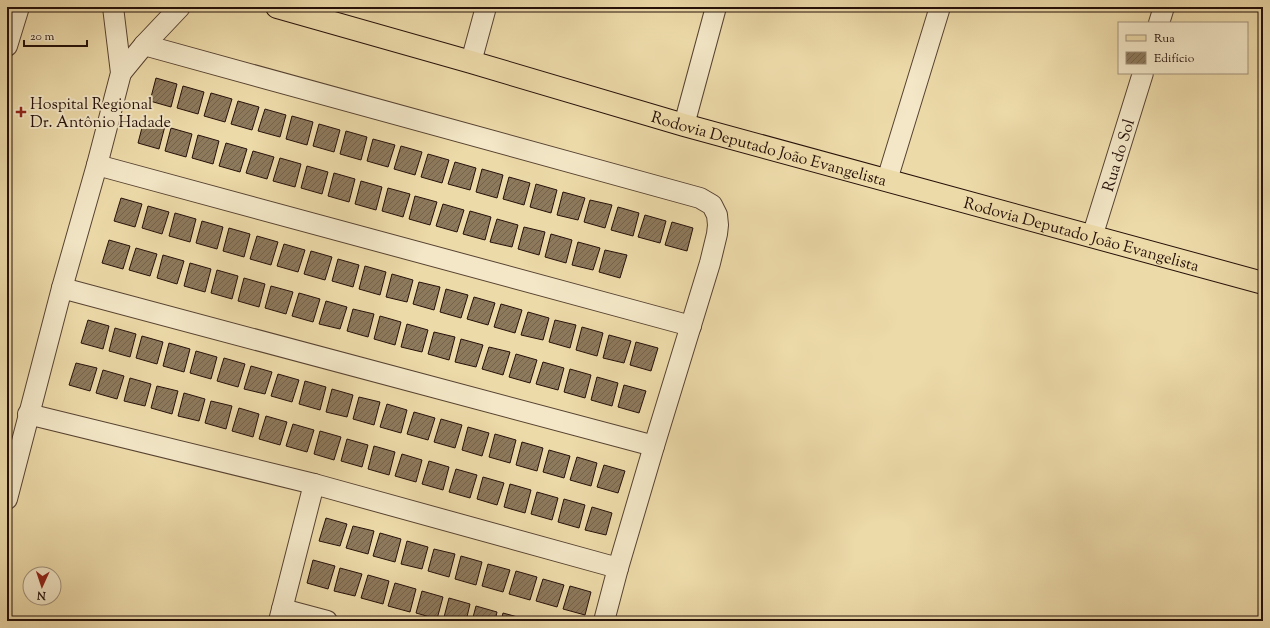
<svg xmlns="http://www.w3.org/2000/svg" width="1270" height="628" viewBox="0 0 1270 628" font-family="'Sorts Mill Goudy',serif">
<style>
.building{fill:url(#building-hatch);stroke:#251009}
.lines{fill:none;stroke-linecap:round;stroke-linejoin:round}
.minor-casing{stroke:#574231;stroke-width:22}
.major-casing{stroke:#251009;stroke-width:24}
.minor{stroke:#f3e7c7;stroke-width:20}
.major{stroke:#eddaa9;stroke-width:22}
.poi-dot{fill:#8f2418;stroke:#f3e7c7;stroke-width:1.5}
.labels{text-anchor:middle;stroke-width:4;stroke-linejoin:round;paint-order:stroke}
.poi-label{font-size:16px;fill:#251009;stroke:#f3e7c7;text-anchor:start}
.street-label{font-size:16px;fill:#251009;stroke:#f3e7c7}
</style>
<defs>
<pattern id="building-hatch" width="6" height="6" patternUnits="userSpaceOnUse"><rect width="6" height="6" fill="#8d795c"/><path d="M-1 1l2-2M0 6l6-6M5 7l2-2" fill="none" stroke="#73624a"/></pattern>
</defs>
<rect width="100%" height="100%" fill="#eddaa9"/>
<filter id="stains"><feTurbulence type="fractalNoise" baseFrequency=".005" numOctaves="4"/><feColorMatrix values="0 0 0 0 .2 0 0 0 0 .09 0 0 0 0 .02 0 0 0 .5 -.17"/></filter>
<radialGradient id="worn" r=".72"><stop offset=".6" stop-color="#630" stop-opacity="0"/><stop offset="1" stop-color="#630" stop-opacity=".3"/></radialGradient>
<!-- building -->
<g class="building">
<path d="M156 78 177 84 171 107 150 101Z"/>
<path d="M183 86 204 92 198 114 177 108Z"/>
<path d="M211 93 232 99 225 122 204 116Z"/>
<path d="M238 101 259 107 252 130 231 124Z"/>
<path d="M265 109 286 115 280 137 258 131Z"/>
<path d="M292 116 313 122 307 145 286 139Z"/>
<path d="M144 120 165 126 159 149 138 143Z"/>
<path d="M319 124 340 130 334 152 313 146Z"/>
<path d="M171 128 192 134 186 157 165 151Z"/>
<path d="M346 131 367 137 361 160 340 154Z"/>
<path d="M198 135 219 141 213 164 192 158Z"/>
<path d="M373 139 395 145 388 167 367 161Z"/>
<path d="M226 143 247 149 240 172 219 166Z"/>
<path d="M401 146 422 152 415 175 394 169Z"/>
<path d="M253 151 274 157 267 179 246 173Z"/>
<path d="M428 154 449 160 442 183 421 177Z"/>
<path d="M280 158 301 164 295 187 273 181Z"/>
<path d="M455 162 476 168 470 190 448 184Z"/>
<path d="M307 166 328 172 322 194 301 188Z"/>
<path d="M482 169 503 175 497 198 476 192Z"/>
<path d="M334 173 355 179 349 202 328 196Z"/>
<path d="M509 177 530 183 524 205 503 199Z"/>
<path d="M361 181 382 187 376 210 355 204Z"/>
<path d="M536 184 557 190 551 213 530 207Z"/>
<path d="M388 188 410 194 403 217 382 211Z"/>
<path d="M563 192 585 198 578 220 557 215Z"/>
<path d="M415 196 437 202 430 225 409 219Z"/>
<path d="M121 198 142 204 135 227 114 221Z"/>
<path d="M590 200 612 205 605 228 584 222Z"/>
<path d="M443 204 464 210 457 232 436 226Z"/>
<path d="M148 206 169 212 162 234 142 228Z"/>
<path d="M618 207 639 213 633 236 611 230Z"/>
<path d="M470 211 491 217 485 240 463 234Z"/>
<path d="M175 213 196 219 190 242 169 236Z"/>
<path d="M645 215 666 221 660 243 638 237Z"/>
<path d="M497 219 518 225 512 247 490 242Z"/>
<path d="M202 221 223 227 217 249 196 243Z"/>
<path d="M672 222 693 228 687 251 665 245Z"/>
<path d="M524 227 545 232 539 255 518 249Z"/>
<path d="M229 228 250 234 244 257 223 251Z"/>
<path d="M551 234 572 240 566 263 545 257Z"/>
<path d="M257 236 278 242 271 265 250 259Z"/>
<path d="M109 240 130 246 123 269 102 263Z"/>
<path d="M578 242 600 248 593 270 572 265Z"/>
<path d="M284 244 305 250 298 272 277 266Z"/>
<path d="M136 248 157 254 150 276 129 270Z"/>
<path d="M605 250 627 255 620 278 599 272Z"/>
<path d="M311 251 332 257 325 280 304 274Z"/>
<path d="M163 255 184 261 177 284 157 278Z"/>
<path d="M338 259 359 265 353 287 332 281Z"/>
<path d="M190 263 211 269 205 292 184 286Z"/>
<path d="M365 266 386 272 380 295 359 289Z"/>
<path d="M217 270 238 276 232 299 211 293Z"/>
<path d="M392 274 413 280 407 302 386 297Z"/>
<path d="M244 278 265 284 259 307 238 301Z"/>
<path d="M419 282 440 287 434 310 413 304Z"/>
<path d="M271 286 293 292 286 314 265 308Z"/>
<path d="M446 289 468 295 461 318 440 312Z"/>
<path d="M299 293 320 299 313 322 292 316Z"/>
<path d="M474 297 495 303 488 325 467 319Z"/>
<path d="M326 301 347 307 340 329 319 324Z"/>
<path d="M501 304 522 310 515 333 494 327Z"/>
<path d="M353 309 374 314 368 337 347 331Z"/>
<path d="M528 312 549 318 543 340 521 335Z"/>
<path d="M380 316 401 322 395 345 374 339Z"/>
<path d="M88 320 109 326 103 349 81 343Z"/>
<path d="M555 320 576 325 570 348 549 342Z"/>
<path d="M407 324 428 330 422 352 401 347Z"/>
<path d="M582 327 603 333 597 356 576 350Z"/>
<path d="M115 328 136 334 130 357 109 351Z"/>
<path d="M434 332 455 337 449 360 428 354Z"/>
<path d="M609 335 631 341 624 363 603 358Z"/>
<path d="M142 336 163 342 157 364 136 358Z"/>
<path d="M461 339 483 345 476 367 455 362Z"/>
<path d="M636 342 658 348 651 371 630 365Z"/>
<path d="M169 343 190 349 184 372 163 366Z"/>
<path d="M489 347 510 352 503 375 482 369Z"/>
<path d="M196 351 217 357 211 379 190 373Z"/>
<path d="M516 354 537 360 530 383 509 377Z"/>
<path d="M224 358 245 364 238 387 217 381Z"/>
<path d="M543 362 564 368 558 390 536 384Z"/>
<path d="M76 363 97 368 90 391 69 385Z"/>
<path d="M251 366 272 372 265 394 244 389Z"/>
<path d="M570 369 591 375 585 398 564 392Z"/>
<path d="M103 370 124 376 117 399 96 393Z"/>
<path d="M278 374 299 380 292 402 271 396Z"/>
<path d="M597 377 618 383 612 406 591 400Z"/>
<path d="M130 378 151 384 145 406 124 401Z"/>
<path d="M305 381 326 387 320 410 299 404Z"/>
<path d="M624 385 646 391 639 413 618 407Z"/>
<path d="M157 386 178 391 172 414 151 408Z"/>
<path d="M332 389 353 395 347 417 326 412Z"/>
<path d="M184 393 205 399 199 421 178 416Z"/>
<path d="M359 397 380 402 374 425 353 419Z"/>
<path d="M211 401 232 406 226 429 205 423Z"/>
<path d="M387 404 407 410 401 433 380 427Z"/>
<path d="M239 408 259 414 253 437 232 431Z"/>
<path d="M414 412 435 418 428 440 407 434Z"/>
<path d="M266 416 287 422 280 445 259 439Z"/>
<path d="M441 419 462 425 455 448 434 442Z"/>
<path d="M293 424 314 430 307 452 286 446Z"/>
<path d="M468 427 489 433 482 456 462 450Z"/>
<path d="M320 431 341 437 334 460 314 454Z"/>
<path d="M495 434 516 440 510 463 489 457Z"/>
<path d="M347 439 368 445 362 467 341 461Z"/>
<path d="M522 442 543 448 537 471 516 465Z"/>
<path d="M374 446 395 452 389 475 368 469Z"/>
<path d="M549 450 570 456 564 478 543 472Z"/>
<path d="M402 454 422 460 416 482 395 476Z"/>
<path d="M577 457 597 463 591 486 570 480Z"/>
<path d="M429 461 449 467 443 490 422 484Z"/>
<path d="M604 465 625 471 618 493 597 487Z"/>
<path d="M456 469 477 475 470 498 449 492Z"/>
<path d="M483 477 504 483 497 505 477 499Z"/>
<path d="M510 484 531 490 525 513 504 507Z"/>
<path d="M537 492 558 498 552 520 531 514Z"/>
<path d="M564 499 585 505 579 528 558 522Z"/>
<path d="M592 507 612 513 606 535 585 530Z"/>
<path d="M326 518 347 524 340 546 319 541Z"/>
<path d="M353 526 374 531 368 554 346 548Z"/>
<path d="M380 533 401 539 395 562 373 556Z"/>
<path d="M407 541 428 547 422 569 401 564Z"/>
<path d="M434 549 455 554 449 577 428 571Z"/>
<path d="M461 556 482 562 476 585 455 579Z"/>
<path d="M313 560 335 566 328 589 307 583Z"/>
<path d="M488 564 510 570 503 592 482 586Z"/>
<path d="M340 568 362 574 355 596 334 591Z"/>
<path d="M516 571 537 577 530 600 509 594Z"/>
<path d="M368 575 389 581 383 604 361 598Z"/>
<path d="M543 579 564 585 557 607 536 601Z"/>
<path d="M395 583 416 589 410 612 388 606Z"/>
<path d="M570 586 591 592 585 615 563 609Z"/>
<path d="M422 591 443 597 437 619 416 613Z"/>
<path d="M449 598 470 604 466 621H443Z"/>
<path d="M476 606 497 612 495 621H472Z"/>
<path d="M503 613 525 619 524 621H501Z"/>
</g>
<g class="lines">
<!-- minor casing -->
<g class="minor-casing">
<g id="minor">
<path d="M1159 23 1164 7"/>
<path d="M144 45 700 198 712 205 717 215 718 225 717 234 710 263 654 446 618 568 604 621"/>
<path d="M7 46 19 7"/>
<path d="M471 62 486 7"/>
<path d="M121 73 144 45 180 7"/>
<path d="M684 125 716 7"/>
<path d="M97 165 691 326"/>
<path d="M887 180 940 7"/>
<path id="s1" d="M1092 237 1143 73"/>
<path d="M62 288 654 446"/>
<path d="M28 414 314 484 618 568"/>
<path d="M7 499 62 288 97 165 121 73 113 7"/>
<path d="M282 609 327 621"/>
<path d="M279 621 314 484"/>
</g>
</g>
<!-- major casing -->
<g class="major-casing">
<g id="major">
<path id="s2" d="M277 7 471 62 684 125 1263 283"/>
</g>
</g>
<!-- minor -->
<use href="#minor" class="minor"/>
<!-- major -->
<use href="#major" class="major"/>
</g>
<!-- markers -->
<path class="poi-dot" d="M19 106h4v4h4v4h-4v4h-4v-4h-4v-4h4z"/>
<g class="labels">
<!-- poi labels -->
<g class="poi-label">
<text x="30" y="109">Hospital Regional<tspan x="30" dy="18">Dr. Antônio Hadade</tspan></text>
</g>
<!-- street labels -->
<g class="street-label">
<text dy="6" stroke="none"><textPath href="#s2" startOffset="512">Rodovia Deputado João Evangelista</textPath></text>
<text dy="6" stroke="none"><textPath href="#s1" startOffset="86">Rua do Sol</textPath></text>
<text dy="6" stroke="none"><textPath href="#s2" startOffset="836">Rodovia Deputado João Evangelista</textPath></text>
</g>
</g>
<!-- margin -->
<rect width="1270" height="628" fill="none" stroke="#eddaa9" stroke-width="24"/>
<rect x="8" y="8" width="1254" height="612" fill="none" stroke="#251009" stroke-width="2"/>
<rect x="12" y="12" width="1246" height="604" fill="none" stroke="#251009"/>
<!-- legend -->
<rect x="1118" y="22" width="130" height="52" fill="#f3e7c7" stroke="#a1917b"/>
<rect x="1126" y="35" width="20" height="6" fill="#eddaa9" stroke="#a1917b"/>
<text x="1154" y="42" font-size="12" fill="#251009">Rua</text>
<rect x="1126" y="52" width="20" height="12" fill="url(#building-hatch)" stroke="#a1917b"/>
<text x="1154" y="62" font-size="12" fill="#251009">Edifício</text>
<!-- north arrow -->
<g transform="translate(42 586) rotate(183)"><circle r="19" fill="#f3e7c7" stroke="#a1917b"/>
<path d="M0-3L7 15L0 10L-7 15Z" fill="#8f2418"/>
<text y="-6" font-size="11" font-weight="bold" text-anchor="middle" fill="#251009">N</text>
</g>
<!-- scale -->
<path d="M24 40v6h63v-6" fill="none" stroke="#251009" stroke-width="2"/>
<text x="30" y="40" font-size="12" fill="#251009" stroke="#f3e7c7" stroke-width="3" paint-order="stroke">20 m</text>
<rect width="100%" height="100%" filter="url(#stains)"/>
<rect width="100%" height="100%" fill="url(#worn)"/>
</svg>
